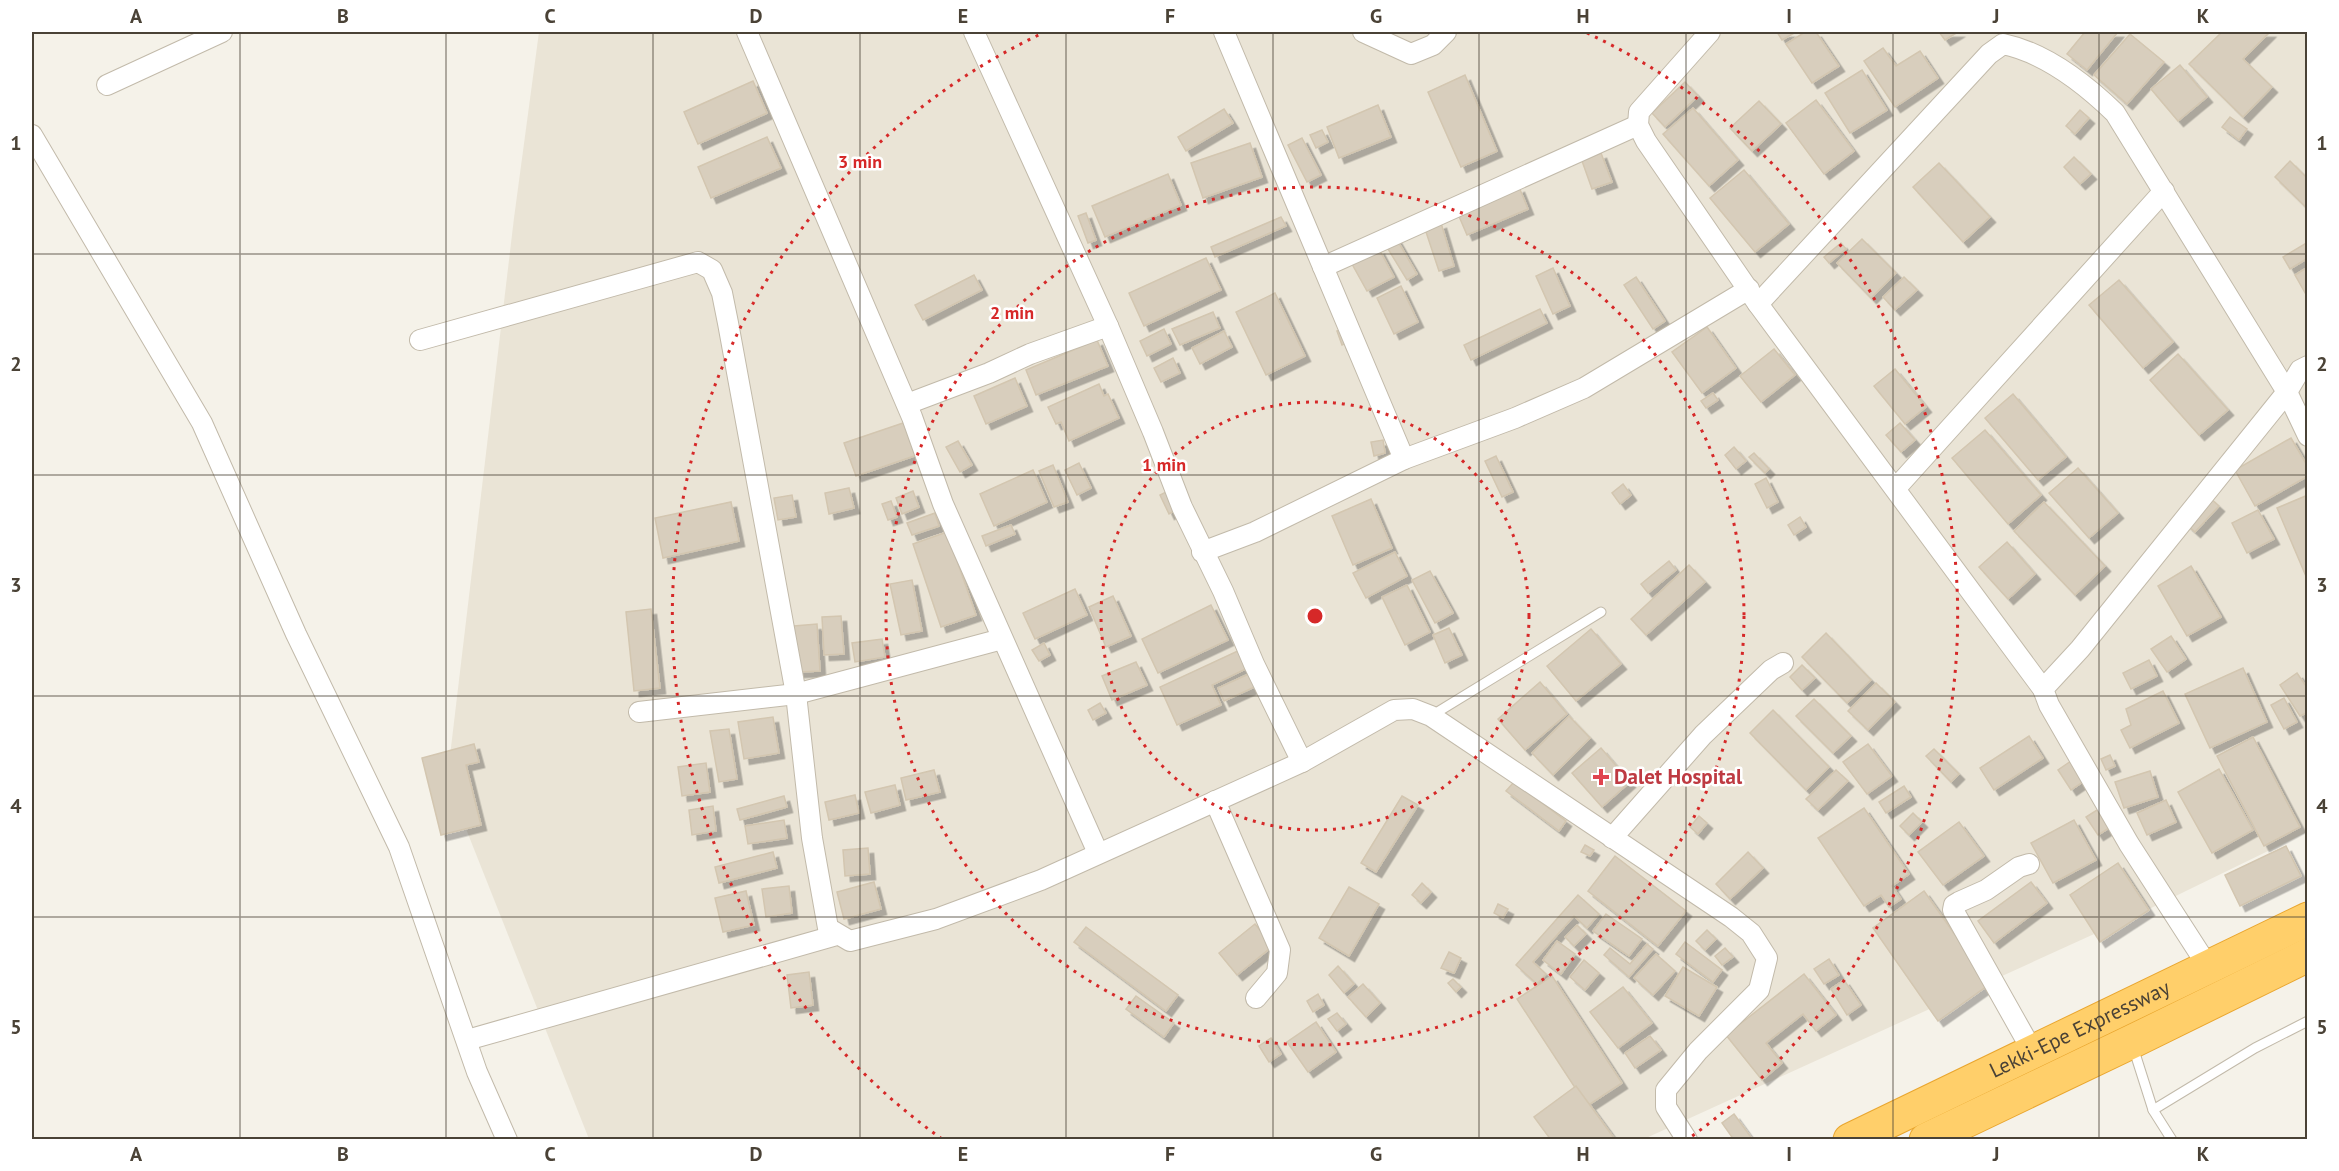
<svg xmlns="http://www.w3.org/2000/svg" width="2339" height="1171" viewBox="0 0 2339 1171" font-family="'PT Sans',sans-serif">
<style>
.residential{fill:#eae4d6}
.building{fill:#d8cebd;stroke:#d3c6b0;stroke-width:1.5;filter:url(#shadow)}
.lines{fill:none;stroke-linecap:round;stroke-linejoin:round}
.lane-casing{stroke:#c2baaa;stroke-width:11}
.street-casing{stroke:#c2baaa;stroke-width:22}
.highway-casing{stroke:#e9a62f;stroke-width:35}
.lane{stroke:#fff;stroke-width:9}
.street{stroke:#fff;stroke-width:20}
.highway{stroke:#ffcf6a;stroke-width:33}
.grid{fill:none;stroke:#4a4236;stroke-width:1.5;stroke-opacity:0.55}
.ring{fill:none;stroke:#d62828;stroke-width:3;stroke-dasharray:3 6}
.health-dot{fill:#e0444e;stroke:#fff;stroke-width:2}
.labels{text-anchor:middle;stroke-width:5;stroke-linejoin:round;paint-order:stroke}
.health-label{font-size:21px;font-weight:bold;fill:#be3a42;stroke:#fff;text-anchor:start}
.street-label{font-size:21px;fill:#4a4236;stroke:#fff}
.centre{fill:#d62828;stroke:#fff;stroke-width:3}
.ring-label{font-size:18px;text-anchor:middle;font-weight:bold;fill:#d62828;stroke:#fff;stroke-width:5;stroke-linejoin:round;paint-order:stroke}
.neatline{fill:none;stroke:#4a4236;stroke-width:2}
.grid-label{font-size:20px;text-anchor:middle;font-weight:bold;fill:#4a4236}
</style>
<defs>
<filter id="shadow"><feDropShadow dx="5.5" dy="5.5" stdDeviation="0" flood-color="#0004"/></filter>
</defs>
<rect width="100%" height="100%" fill="#f5f2e9"/>
<!-- residential -->
<path class="residential" d="M539 32H2307V832L2147 910 1644 1139H589L447 781 514 218Z"/>
<!-- building -->
<g class="building">
<path d="M1777 32H1796L1782 40Z"/>
<path d="M1805 32H1816L1839 66 1812 83 1786 44Z"/>
<path d="M1939 32H1958L1945 40Z"/>
<path d="M2085 32H2118L2087 70 2067 54Z"/>
<path d="M2222 32H2270L2243 59 2272 87 2243 117 2189 64Z"/>
<path d="M2130 34 2164 62 2127 104 2094 75Z"/>
<path d="M1883 48 1896 66 1920 51 1938 78 1895 107 1864 61Z"/>
<path d="M2180 65 2207 97 2178 121 2151 89Z"/>
<path d="M1862 70 1887 110 1850 133 1825 93Z"/>
<path d="M1465 75 1497 151 1461 167 1428 92Z"/>
<path d="M753 81 767 113 698 144 684 112Z"/>
<path d="M1685 82 1698 96 1665 127 1652 113Z"/>
<path d="M1816 100 1854 151 1824 174 1786 123Z"/>
<path d="M1759 101 1781 124 1752 151 1730 128Z"/>
<path d="M1378 105 1391 137 1339 158 1327 127Z"/>
<path d="M1693 108 1738 160 1709 186 1663 134Z"/>
<path d="M1224 109 1233 123 1186 151 1178 137Z"/>
<path d="M2080 110 2089 118 2075 134 2066 126Z"/>
<path d="M2230 117 2247 129 2239 140 2222 127Z"/>
<path d="M1322 130 1328 142 1316 148 1310 135Z"/>
<path d="M767 137 781 168 711 198 698 167Z"/>
<path d="M1302 138 1321 175 1307 182 1288 145Z"/>
<path d="M1250 143 1262 177 1203 198 1191 163Z"/>
<path d="M1601 153 1612 182 1592 189 1582 161Z"/>
<path d="M2074 157 2091 174 2080 184 2064 167Z"/>
<path d="M2290 161 2308 179V209L2275 177Z"/>
<path d="M1939 163 1990 217 1963 242 1913 187Z"/>
<path d="M1744 170 1789 224 1755 252 1710 198Z"/>
<path d="M1168 174 1181 205 1105 237 1092 206Z"/>
<path d="M1519 187 1528 209 1467 235 1458 214Z"/>
<path d="M1086 213 1096 240 1088 243 1078 216Z"/>
<path d="M1281 217 1286 226 1215 257 1211 247Z"/>
<path d="M1441 223 1454 266 1439 271 1425 229Z"/>
<path d="M1396 238 1417 274 1407 280 1385 244Z"/>
<path d="M1862 239 1896 273 1871 298 1837 263Z"/>
<path d="M2308 242V258L2290 269 2283 257Z"/>
<path d="M1841 243 1846 249 1829 263 1824 257Z"/>
<path d="M1379 249 1394 277 1367 291 1352 264Z"/>
<path d="M1206 258 1221 290 1144 326 1129 293Z"/>
<path d="M2308 267V298L2295 275Z"/>
<path d="M1553 268 1570 306 1553 314 1536 276Z"/>
<path d="M974 275 982 290 923 320 915 305Z"/>
<path d="M1636 277 1665 321 1653 329 1624 285Z"/>
<path d="M1904 277 1917 290 1895 310 1883 297Z"/>
<path d="M2119 280 2173 342 2143 368 2089 305Z"/>
<path d="M1401 286 1418 322 1394 334 1377 298Z"/>
<path d="M1275 293 1305 356 1266 375 1236 312Z"/>
<path d="M1540 309 1547 323 1471 360 1464 345Z"/>
<path d="M1213 312 1220 328 1180 345 1172 329Z"/>
<path d="M1707 327 1736 368 1702 393 1672 352Z"/>
<path d="M1164 329 1171 344 1147 356 1140 341Z"/>
<path d="M1345 329 1349 342 1342 345 1337 331Z"/>
<path d="M1224 331 1232 347 1200 364 1192 348Z"/>
<path d="M1097 340 1108 366 1036 395 1026 370Z"/>
<path d="M1774 349 1795 375 1761 402 1740 376Z"/>
<path d="M2178 354 2228 410 2199 435 2150 380Z"/>
<path d="M1173 358 1180 373 1161 382 1154 368Z"/>
<path d="M1895 369 1926 407 1905 424 1874 386Z"/>
<path d="M1015 378 1027 406 986 424 974 396Z"/>
<path d="M1099 384 1104 396 1108 394 1119 418 1069 441 1061 422 1056 424 1048 407Z"/>
<path d="M1713 393 1718 400 1706 408 1701 401Z"/>
<path d="M2013 394 2066 457 2038 480 1985 418Z"/>
<path d="M906 422 917 455 856 476 844 443Z"/>
<path d="M1900 423 1915 440 1901 452 1886 435Z"/>
<path d="M1985 430 2041 495 2008 524 1952 458Z"/>
<path d="M2291 438 2308 467V476L2255 506 2235 470Z"/>
<path d="M1383 440 1385 453 1374 456 1371 442Z"/>
<path d="M958 441 972 465 960 472 946 447Z"/>
<path d="M1734 447 1746 461 1736 469 1725 455Z"/>
<path d="M1754 453 1769 469 1765 473 1749 457Z"/>
<path d="M1496 456 1513 492 1502 497 1485 461Z"/>
<path d="M1079 463 1091 488 1077 495 1065 470Z"/>
<path d="M1053 465 1068 502 1054 507 1039 471Z"/>
<path d="M2078 468 2118 513 2089 538 2049 493Z"/>
<path d="M1033 470 1047 502 994 526 980 494Z"/>
<path d="M1766 478 1778 502 1767 508 1755 484Z"/>
<path d="M1623 484 1631 495 1620 504 1612 493Z"/>
<path d="M849 488 854 508 829 514 825 493Z"/>
<path d="M1170 490 1179 508 1169 514 1160 495Z"/>
<path d="M913 491 919 507 902 514 896 498Z"/>
<path d="M792 495 796 517 778 520 774 498Z"/>
<path d="M2308 495V581L2277 508Z"/>
<path d="M2209 497 2219 506 2195 532 2185 523Z"/>
<path d="M1371 499 1392 548 1353 565 1332 516Z"/>
<path d="M891 501 897 517 888 520 882 504Z"/>
<path d="M731 502 739 541 663 558 655 518Z"/>
<path d="M2044 502 2105 566 2075 595 2014 531Z"/>
<path d="M2258 510 2274 539 2247 553 2232 523Z"/>
<path d="M935 513 939 526 912 535 907 523Z"/>
<path d="M1800 517 1806 527 1794 535 1788 525Z"/>
<path d="M1011 525 1015 534 986 546 982 536Z"/>
<path d="M947 532 976 615 941 627 913 544Z"/>
<path d="M2007 542 2035 574 2008 599 1979 567Z"/>
<path d="M1395 552 1407 576 1366 598 1353 573Z"/>
<path d="M1669 561 1676 570 1648 593 1641 584Z"/>
<path d="M1689 565 1705 582 1646 635 1631 619Z"/>
<path d="M2191 566 2221 617 2187 636 2158 586Z"/>
<path d="M1430 571 1453 613 1435 623 1412 580Z"/>
<path d="M912 580 922 631 901 635 890 584Z"/>
<path d="M1407 585 1430 632 1405 645 1382 597Z"/>
<path d="M1075 589 1087 615 1035 639 1023 613Z"/>
<path d="M1113 596 1131 636 1106 647 1089 607Z"/>
<path d="M1211 605 1228 640 1158 673 1142 639Z"/>
<path d="M651 609 660 688 634 691 626 612Z"/>
<path d="M841 616 844 654 824 655 822 617Z"/>
<path d="M817 624 820 671 798 672 794 626Z"/>
<path d="M1449 628 1462 655 1445 663 1433 635Z"/>
<path d="M1591 629 1621 664 1576 701 1547 666Z"/>
<path d="M1826 633 1871 680 1847 703 1802 657Z"/>
<path d="M2171 636 2186 659 2167 672 2151 649Z"/>
<path d="M882 639 885 657 855 662 852 643Z"/>
<path d="M1044 643 1050 655 1039 661 1032 650Z"/>
<path d="M1242 649 1250 667 1212 685 1221 705 1177 725 1160 687Z"/>
<path d="M2149 660 2157 676 2131 689 2123 673Z"/>
<path d="M1136 662 1147 685 1112 700 1102 676Z"/>
<path d="M1802 665 1815 678 1802 690 1790 677Z"/>
<path d="M2243 668 2267 722 2210 748 2185 694Z"/>
<path d="M1253 672 1259 685 1224 701 1218 688Z"/>
<path d="M2297 673 2308 689V712L2300 716 2280 685Z"/>
<path d="M1540 682 1567 714 1525 750 1498 719Z"/>
<path d="M1876 683 1895 702 1868 730 1848 711Z"/>
<path d="M2163 691 2179 723 2130 748 2121 730 2131 725 2126 709Z"/>
<path d="M2284 698 2297 722 2284 729 2271 705Z"/>
<path d="M1814 699 1851 736 1833 753 1796 716Z"/>
<path d="M1100 703 1106 713 1093 720 1088 710Z"/>
<path d="M1773 710 1829 767 1806 790 1750 733Z"/>
<path d="M1569 716 1590 738 1553 775 1532 753Z"/>
<path d="M773 717 779 753 744 759 738 722Z"/>
<path d="M729 729 737 779 719 782 710 731Z"/>
<path d="M2029 736 2043 758 1994 790 1980 768Z"/>
<path d="M2253 737 2300 827 2264 846 2217 756Z"/>
<path d="M474 744 479 762 466 765 481 825 441 835 422 758Z"/>
<path d="M1868 744 1892 776 1867 794 1843 762Z"/>
<path d="M1601 748 1630 782 1602 807 1572 773Z"/>
<path d="M1934 749 1959 774 1951 782 1926 756Z"/>
<path d="M2110 755 2115 766 2106 770 2101 759Z"/>
<path d="M2071 761 2084 781 2071 790 2058 770Z"/>
<path d="M706 763 710 792 682 796 678 767Z"/>
<path d="M2219 769 2253 830 2212 853 2178 792Z"/>
<path d="M934 770 940 792 906 800 901 778Z"/>
<path d="M1836 770 1848 781 1818 810 1806 799Z"/>
<path d="M2150 771 2158 797 2124 808 2115 782Z"/>
<path d="M1514 782 1566 821 1559 831 1506 791Z"/>
<path d="M895 785 900 805 871 813 865 792Z"/>
<path d="M1904 786 1911 797 1886 813 1879 802Z"/>
<path d="M855 795 859 813 829 820 825 802Z"/>
<path d="M784 796 787 807 740 820 737 809Z"/>
<path d="M1402 796 1418 805 1376 872 1361 863Z"/>
<path d="M2166 800 2176 822 2147 835 2137 813Z"/>
<path d="M713 806 716 831 692 835 689 810Z"/>
<path d="M1864 808 1909 874 1892 886 1901 899 1889 907 1881 895 1864 906 1818 838Z"/>
<path d="M2097 810 2109 828 2098 835 2086 817Z"/>
<path d="M1913 813 1922 822 1909 835 1900 826Z"/>
<path d="M1699 816 1707 823 1698 834 1690 827Z"/>
<path d="M784 820 787 838 748 844 745 826Z"/>
<path d="M2074 820 2096 860 2053 883 2031 843Z"/>
<path d="M1959 822 1984 856 1943 885 1918 852Z"/>
<path d="M1585 845 1594 850 1590 856 1581 852Z"/>
<path d="M2286 846 2301 876 2240 906 2225 875Z"/>
<path d="M868 848 870 874 845 876 843 850Z"/>
<path d="M773 852 777 868 719 883 715 867Z"/>
<path d="M1748 852 1763 868 1730 899 1716 884Z"/>
<path d="M1615 856 1686 911 1658 946 1588 891Z"/>
<path d="M2118 863 2149 910 2100 942 2070 895Z"/>
<path d="M874 882 881 909 844 919 837 892Z"/>
<path d="M2031 882 2047 903 1994 943 1978 921Z"/>
<path d="M1422 883 1431 892 1421 903 1412 895Z"/>
<path d="M789 886 792 913 766 917 762 889Z"/>
<path d="M1349 887 1379 904 1349 956 1319 938Z"/>
<path d="M746 891 754 925 723 932 715 898Z"/>
<path d="M1924 891 1990 984 1938 1021 1873 928Z"/>
<path d="M1578 895 1599 914 1587 928 1574 916 1533 962 1546 974 1537 984 1516 965Z"/>
<path d="M1498 904 1508 909 1503 918 1494 913Z"/>
<path d="M1606 914 1642 939 1629 956 1593 931Z"/>
<path d="M1255 924 1273 946 1237 975 1219 953Z"/>
<path d="M1577 925 1586 934 1574 946 1565 937Z"/>
<path d="M1086 927 1178 995 1166 1011 1074 942Z"/>
<path d="M1707 930 1716 939 1705 950 1696 941Z"/>
<path d="M1557 941 1575 954 1561 974 1543 960Z"/>
<path d="M1685 942 1722 970 1713 982 1676 954Z"/>
<path d="M1647 944 1653 949 1629 977 1604 955 1610 948 1630 964Z"/>
<path d="M1725 948 1733 957 1722 965 1715 956Z"/>
<path d="M1449 952 1461 958 1454 973 1441 968Z"/>
<path d="M1656 954 1675 971 1653 995 1634 978Z"/>
<path d="M1829 959 1839 975 1824 984 1814 969Z"/>
<path d="M1584 960 1599 973 1585 990 1570 977Z"/>
<path d="M1338 966 1354 984 1344 993 1329 975Z"/>
<path d="M1683 967 1717 987 1699 1016 1665 996Z"/>
<path d="M809 972 813 1005 791 1008 787 975Z"/>
<path d="M1804 974 1836 1015 1816 1031 1803 1014 1766 1043 1782 1063 1762 1080 1726 1035Z"/>
<path d="M1552 976 1622 1083 1587 1106 1517 999Z"/>
<path d="M1453 979 1461 987 1456 992 1448 983Z"/>
<path d="M1844 980 1861 1005 1847 1015 1831 989Z"/>
<path d="M1363 984 1380 1003 1366 1017 1348 997Z"/>
<path d="M1623 987 1652 1023 1618 1048 1590 1012Z"/>
<path d="M1318 994 1324 1005 1313 1012 1307 1001Z"/>
<path d="M1136 996 1174 1023 1164 1037 1126 1009Z"/>
<path d="M1337 1013 1346 1024 1337 1031 1328 1019Z"/>
<path d="M1316 1022 1336 1052 1308 1072 1287 1042Z"/>
<path d="M1650 1036 1661 1050 1635 1068 1625 1053Z"/>
<path d="M1271 1038 1281 1054 1269 1062 1259 1046Z"/>
<path d="M1576 1086 1614 1138 1612 1140H1551L1534 1117Z"/>
<path d="M1734 1114 1753 1140H1734L1722 1123Z"/>
</g>
<g class="lines">
<!-- lane casing -->
<g class="lane-casing">
<g id="lane">
<path d="M1431 716 1601 612"/>
<path d="M2133 1047 2153 1110 2172 1140"/>
<path d="M2153 1110 2255 1048 2308 1021"/>
</g>
</g>
<!-- street casing -->
<g class="street-casing">
<g id="street">
<path d="M747 32 912 417 943 504 1098 853"/>
<path d="M974 32 1108 326"/>
<path d="M1224 32 1404 459"/>
<path d="M1363 32 1411 54 1433 45 1446 32"/>
<path d="M1710 32 1639 112 1638 125 1646 141 1758 304 2043 689"/>
<path d="M107 85 222 32"/>
<path d="M32 135 202 423 296 634 399 847 477 1072 507 1140"/>
<path d="M1323 267 1638 125"/>
<path d="M1758 304 1989 54 2003 44C2046 53 2084 83 2115 113L2287 392 2308 436"/>
<path d="M420 340 698 262 712 270 722 293 728 323 796 694 812 838 828 928 850 941 936 919 1041 880 1302 762 1394 710 1413 709 1431 716 1731 917 1751 933 1767 958 1759 990 1698 1051 1666 1090V1107L1687 1140"/>
<path d="M907 404 989 373 1030 354 1108 326 1153 432 1182 507 1223 591 1254 664 1302 762"/>
<path d="M1896 488 2164 191"/>
<path d="M1202 552 1255 532 1404 459 1515 418 1584 388 1749 289"/>
<path d="M639 712 796 694 1002 639"/>
<path d="M1215 801 1280 950 1277 973 1256 998"/>
<path d="M1612 838 1703 735 1771 670 1783 663"/>
<path d="M2029 864 2019 867 1986 890 1959 902 1954 905 1953 910 2033 1052"/>
<path d="M2209 968 2129 844 2049 705 2043 689 2080 649 2287 392 2300 370 2308 366"/>
<path d="M467 1040 837 935"/>
</g>
</g>
<!-- highway casing -->
<g class="highway-casing">
<g id="highway">
<path id="s1" d="M1850 1140 2308 919"/>
<path d="M1926 1140 2131 1042 2308 955"/>
</g>
</g>
<!-- lane -->
<use href="#lane" class="lane"/>
<!-- street -->
<use href="#street" class="street"/>
<!-- highway -->
<use href="#highway" class="highway"/>
</g>
<!-- grid -->
<path class="grid" d="M240 32V1140M446 32V1140M653 32V1140M860 32V1140M1066 32V1140M1273 32V1140M1479 32V1140M1686 32V1140M1893 32V1140M2099 32V1140M32 254H2308M32 475H2308M32 696H2308M32 917H2308"/>
<!-- distance rings -->
<g class="ring">
<circle cx="1315" cy="616" r="214"/>
<circle cx="1315" cy="616" r="429"/>
<path d="M942 1139A643 643 0 0 1 1043 33M1587 33A643 643 0 0 1 1688 1139"/>
</g>
<!-- markers -->
<path class="health-dot" d="M1598 768h6v6h6v6h-6v6h-6v-6h-6v-6h6z"/>
<g class="labels">
<!-- health labels -->
<g class="health-label">
<text x="1614" y="784">Dalet Hospital</text>
</g>
<!-- street labels -->
<g class="street-label">
<text dy="7" stroke="none"><textPath href="#s1" startOffset="255">Lekki-Epe Expressway</textPath></text>
</g>
</g>
<circle cx="1315" cy="616" r="9" class="centre"/>
<g class="ring-label">
<text x="860" y="168">3 min</text>
<text x="1012" y="319">2 min</text>
<text x="1164" y="471">1 min</text>
</g>
<!-- border -->
<rect width="2339" height="1171" fill="none" stroke="#ffffff" stroke-width="66"/>
<rect x="33" y="33" width="2273" height="1105" class="neatline"/>
<g class="grid-label">
<text x="136" y="23">A</text>
<text x="343" y="23">B</text>
<text x="550" y="23">C</text>
<text x="756" y="23">D</text>
<text x="963" y="23">E</text>
<text x="1170" y="23">F</text>
<text x="1376" y="23">G</text>
<text x="1583" y="23">H</text>
<text x="1789" y="23">I</text>
<text x="1996" y="23">J</text>
<text x="2203" y="23">K</text>
<text x="16" y="150">1</text>
<text x="2322" y="150">1</text>
<text x="16" y="371">2</text>
<text x="2322" y="371">2</text>
<text x="16" y="592">3</text>
<text x="2322" y="592">3</text>
<text x="16" y="813">4</text>
<text x="2322" y="813">4</text>
<text x="16" y="1034">5</text>
<text x="2322" y="1034">5</text>
<text x="136" y="1161">A</text>
<text x="343" y="1161">B</text>
<text x="550" y="1161">C</text>
<text x="756" y="1161">D</text>
<text x="963" y="1161">E</text>
<text x="1170" y="1161">F</text>
<text x="1376" y="1161">G</text>
<text x="1583" y="1161">H</text>
<text x="1789" y="1161">I</text>
<text x="1996" y="1161">J</text>
<text x="2203" y="1161">K</text>
</g>
</svg>
